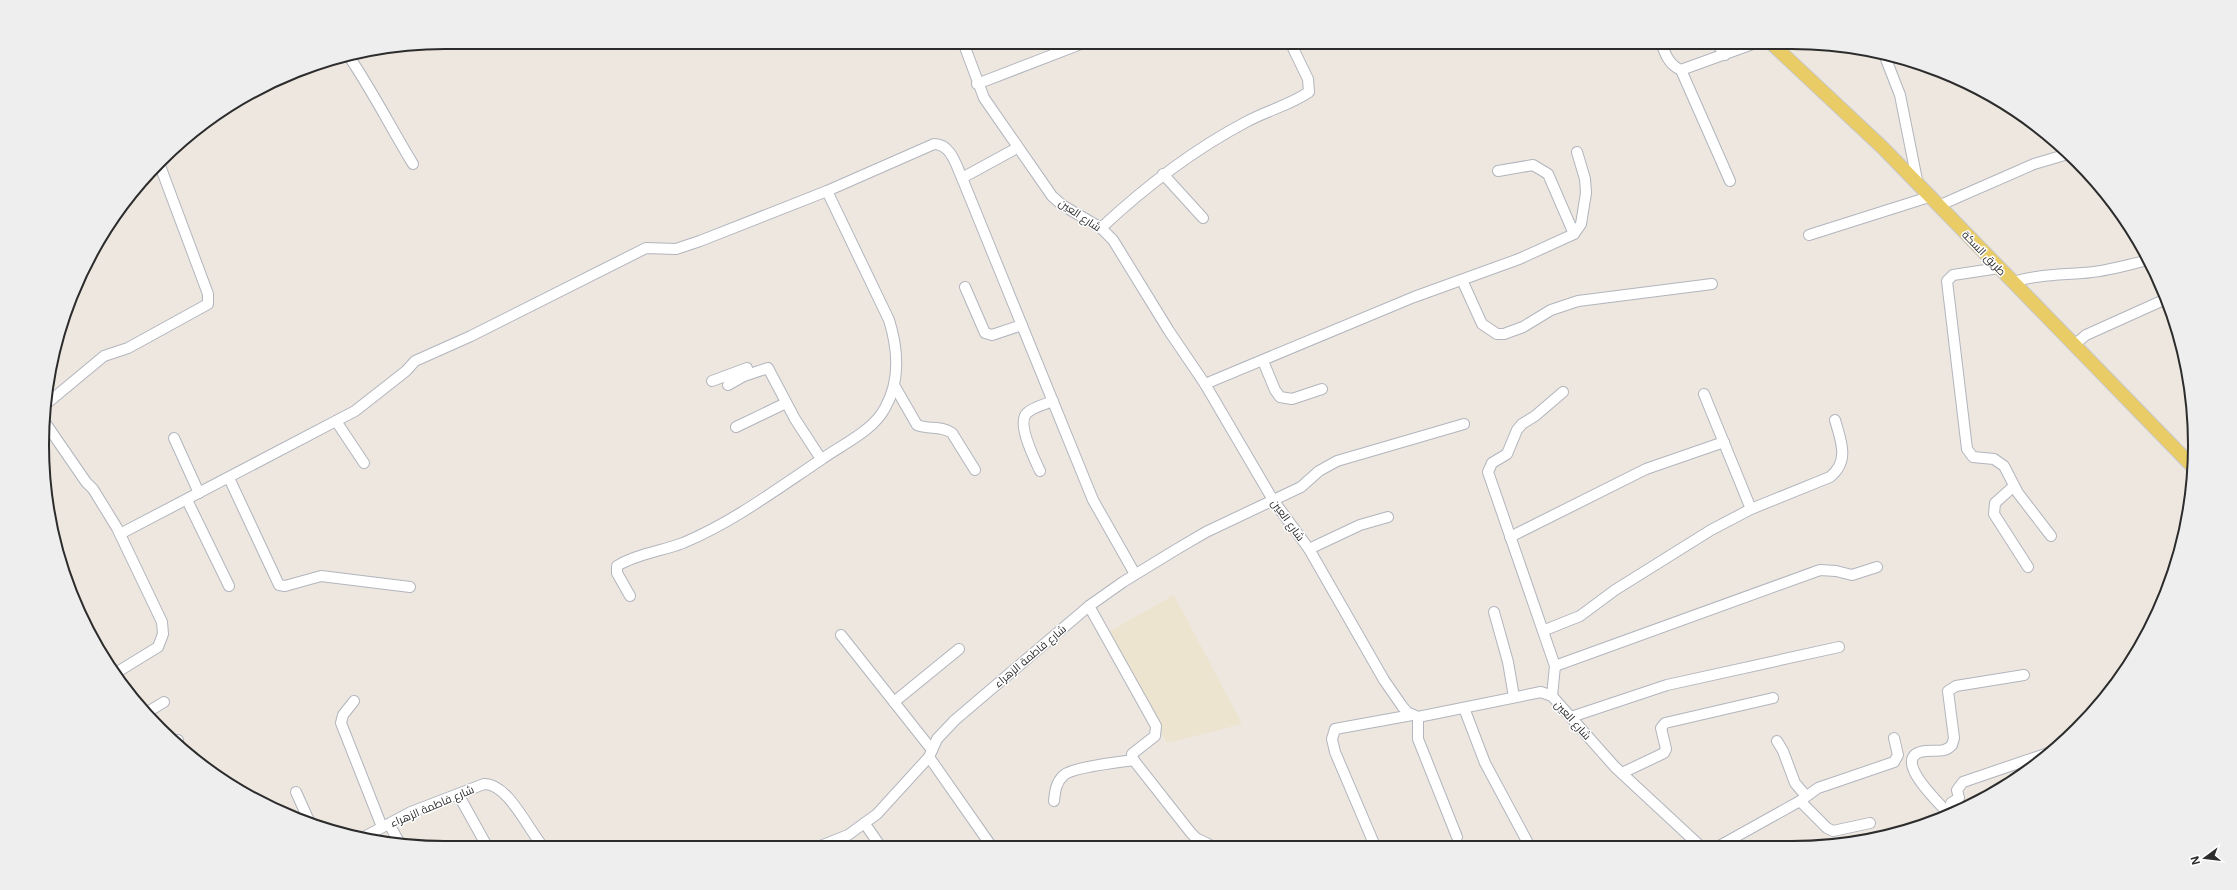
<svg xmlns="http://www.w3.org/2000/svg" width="2237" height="890" viewBox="0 0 2237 890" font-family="Inter,Cairo,sans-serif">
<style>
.education{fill:#ede4cf}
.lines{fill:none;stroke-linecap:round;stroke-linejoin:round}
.minor-casing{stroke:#b2b5be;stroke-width:12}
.major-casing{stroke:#c8c8c8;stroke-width:15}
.minor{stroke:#fff;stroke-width:10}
.major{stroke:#eacc67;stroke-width:13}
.labels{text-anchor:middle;stroke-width:3;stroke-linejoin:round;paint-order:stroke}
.street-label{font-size:11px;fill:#2c2c2c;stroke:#fff}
.rim{fill:none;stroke:#2c2c2c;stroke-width:2}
</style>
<rect width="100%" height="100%" fill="#ede7df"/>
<!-- education -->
<path class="education" d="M1174 595 1242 724 1167 743 1107 633Z"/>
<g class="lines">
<!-- minor casing -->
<g class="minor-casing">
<g id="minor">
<path d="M963 42 984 98 1052 196 1062 205 1101 228 1113 240 1169 331 1205 384 1273 500 1309 549 1384 680 1402 706 1407 712 1418 717 1541 692 1552 696 1615 767 1699 845"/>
<path d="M1661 42C1665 54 1669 65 1681 70L1758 42"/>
<path d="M1716 42 1725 55"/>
<path d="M1884 54 1900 95 1918 185"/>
<path d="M348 55C372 90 391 128 413 164"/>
<path d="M1681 70 1730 181"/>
<path d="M977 84 1086 42"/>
<path d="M1498 171 1533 165 1548 174 1574 234"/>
<path d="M1163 174 1203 218"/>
<path d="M962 178 1017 148"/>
<path d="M1938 206 2034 164 2068 154"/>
<path d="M1101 228C1146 186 1191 151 1246 122 1266 111 1290 105 1309 92L1308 79 1290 42"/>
<path d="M1809 235 1929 197"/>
<path d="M1999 268 1953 275 1947 281 1967 449 1973 457 1994 459 2004 466 2018 493 2051 536"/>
<path d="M1462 280 1482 324 1497 334H1504L1523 327 1551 310 1578 301 1712 284"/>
<path d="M2012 282C2036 275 2058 275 2082 273 2105 272 2127 265 2148 260"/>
<path d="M965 287 985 333 992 335 1022 325"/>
<path d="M2074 345 2086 335 2166 299"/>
<path d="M1263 361 1275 390 1280 397 1292 399 1322 389"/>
<path d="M712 381 747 368"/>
<path d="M1205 384 1414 297 1519 259 1574 234 1581 224 1586 193 1585 179 1577 152"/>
<path d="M728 385 744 376 768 368 795 419 821 459"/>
<path d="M894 385 917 425C929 430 941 425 952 433L975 470"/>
<path d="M1704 394 1751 509"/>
<path d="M45 405 104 356 128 348 208 304V294L159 163"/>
<path d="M44 421 86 482 93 489 117 528 162 622 163 634 158 647 114 674"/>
<path d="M336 421 364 463"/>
<path d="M736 427 786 403"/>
<path d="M174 438 199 493"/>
<path d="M1040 471C1035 460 1016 423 1027 413 1033 407 1046 404 1053 401"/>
<path d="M229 478 279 585 285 586 321 576 410 587"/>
<path d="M2014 486 1995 503 1994 514 2028 567"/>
<path d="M187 500 229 586"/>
<path d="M120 534 355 411 406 371 415 361 471 336 646 248 676 249 700 241 827 191 934 144C951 144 956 165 962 178L1093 500 1135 574"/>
<path d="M1510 537 1646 469 1724 442"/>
<path d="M1309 549 1360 525 1388 517"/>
<path d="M630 596 617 573V566C636 554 662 551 683 543 733 522 777 489 822 459 843 444 873 431 885 408 901 380 898 349 889 320L827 191"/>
<path d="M1089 606 1156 726 1155 736 1132 754V758L1191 833 1196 838 1212 846"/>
<path d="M1494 612 1508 662 1514 697"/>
<path d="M1545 630 1580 616 1615 590 1711 530 1751 509 1830 477C1850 461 1841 441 1835 420"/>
<path d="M841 635 932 750"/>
<path d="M1555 666 1820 570 1836 571 1852 575 1877 567"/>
<path d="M1552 696 1555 666 1488 472 1492 463 1507 454 1517 430 1522 424 1535 416 1563 392"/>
<path d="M354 701 343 715 341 723 382 827"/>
<path d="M894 702 959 649"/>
<path d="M1464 708 1485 763 1529 845"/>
<path d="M146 713 164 702"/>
<path d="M1418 717V739L1457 837"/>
<path d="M1571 717 1667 685 1839 647"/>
<path d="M1777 741 1783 751 1795 783 1806 796"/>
<path d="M173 742 178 740"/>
<path d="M929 757 992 847"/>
<path d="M1622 773 1664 753 1666 749 1661 728 1665 723 1773 698"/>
<path d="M296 792 310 823"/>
<path d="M458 794 488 848"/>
<path d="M1054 801C1055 791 1056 782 1064 775 1073 767 1120 762 1134 760"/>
<path d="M1800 801 1827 828 1833 831 1870 823"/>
<path d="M1949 814C1940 804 1887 755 1926 751 1936 750 1945 753 1952 745L1954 738 1948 691 1956 686 2024 675"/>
<path d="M1950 814 1951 803 1959 798 1957 790 1963 782 2051 752"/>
<path d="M389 824 399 842"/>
<path d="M865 824 881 847"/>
<path d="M364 837 411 812 484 784C508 783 529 831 544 848"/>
<path d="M1721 845 1800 801 1818 788 1894 762 1898 755 1894 738"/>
<path d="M1375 846 1335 752 1332 739 1335 729 1412 715"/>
<path d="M818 847 848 835 877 814 929 757 937 739 955 720 1089 606 1123 582 1177 549 1206 532 1301 487 1319 471 1337 461 1464 424"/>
</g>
</g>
<!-- major casing -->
<g class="major-casing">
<path id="major" d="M1770 42 1883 148 2194 468"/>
</g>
<!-- minor -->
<use href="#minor" class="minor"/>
<!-- major -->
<use href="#major" class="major"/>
</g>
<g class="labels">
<!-- street labels -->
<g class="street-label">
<text transform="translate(1080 215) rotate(34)" y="4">شارع العين</text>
<text transform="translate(1984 253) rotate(46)" y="4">طريق السكة</text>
<text transform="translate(1288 520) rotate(54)" y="4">شارع العين</text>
<text transform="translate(1030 656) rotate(-40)" y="4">شارع فاطمة الزهراء</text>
<text transform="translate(1573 720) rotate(48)" y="4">شارع العين</text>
<text transform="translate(432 806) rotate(-23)" y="4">شارع فاطمة الزهراء</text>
</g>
</g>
<!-- crop -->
<path d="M0 0H2237V890H0ZM445 49H1792A396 396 0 0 1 2188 445V445A396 396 0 0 1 1792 841H445A396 396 0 0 1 49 445V445A396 396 0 0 1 445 49Z" fill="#eee" fill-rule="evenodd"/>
<path class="rim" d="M445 49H1792A396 396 0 0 1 2188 445V445A396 396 0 0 1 1792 841H445A396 396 0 0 1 49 445V445A396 396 0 0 1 445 49Z"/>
<!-- north arrow -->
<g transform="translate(2205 858) rotate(255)" stroke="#ffffff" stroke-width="3" paint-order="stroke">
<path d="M0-3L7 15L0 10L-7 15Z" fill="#2c2c2c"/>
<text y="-6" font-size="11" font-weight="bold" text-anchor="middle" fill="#2c2c2c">N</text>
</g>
</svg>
